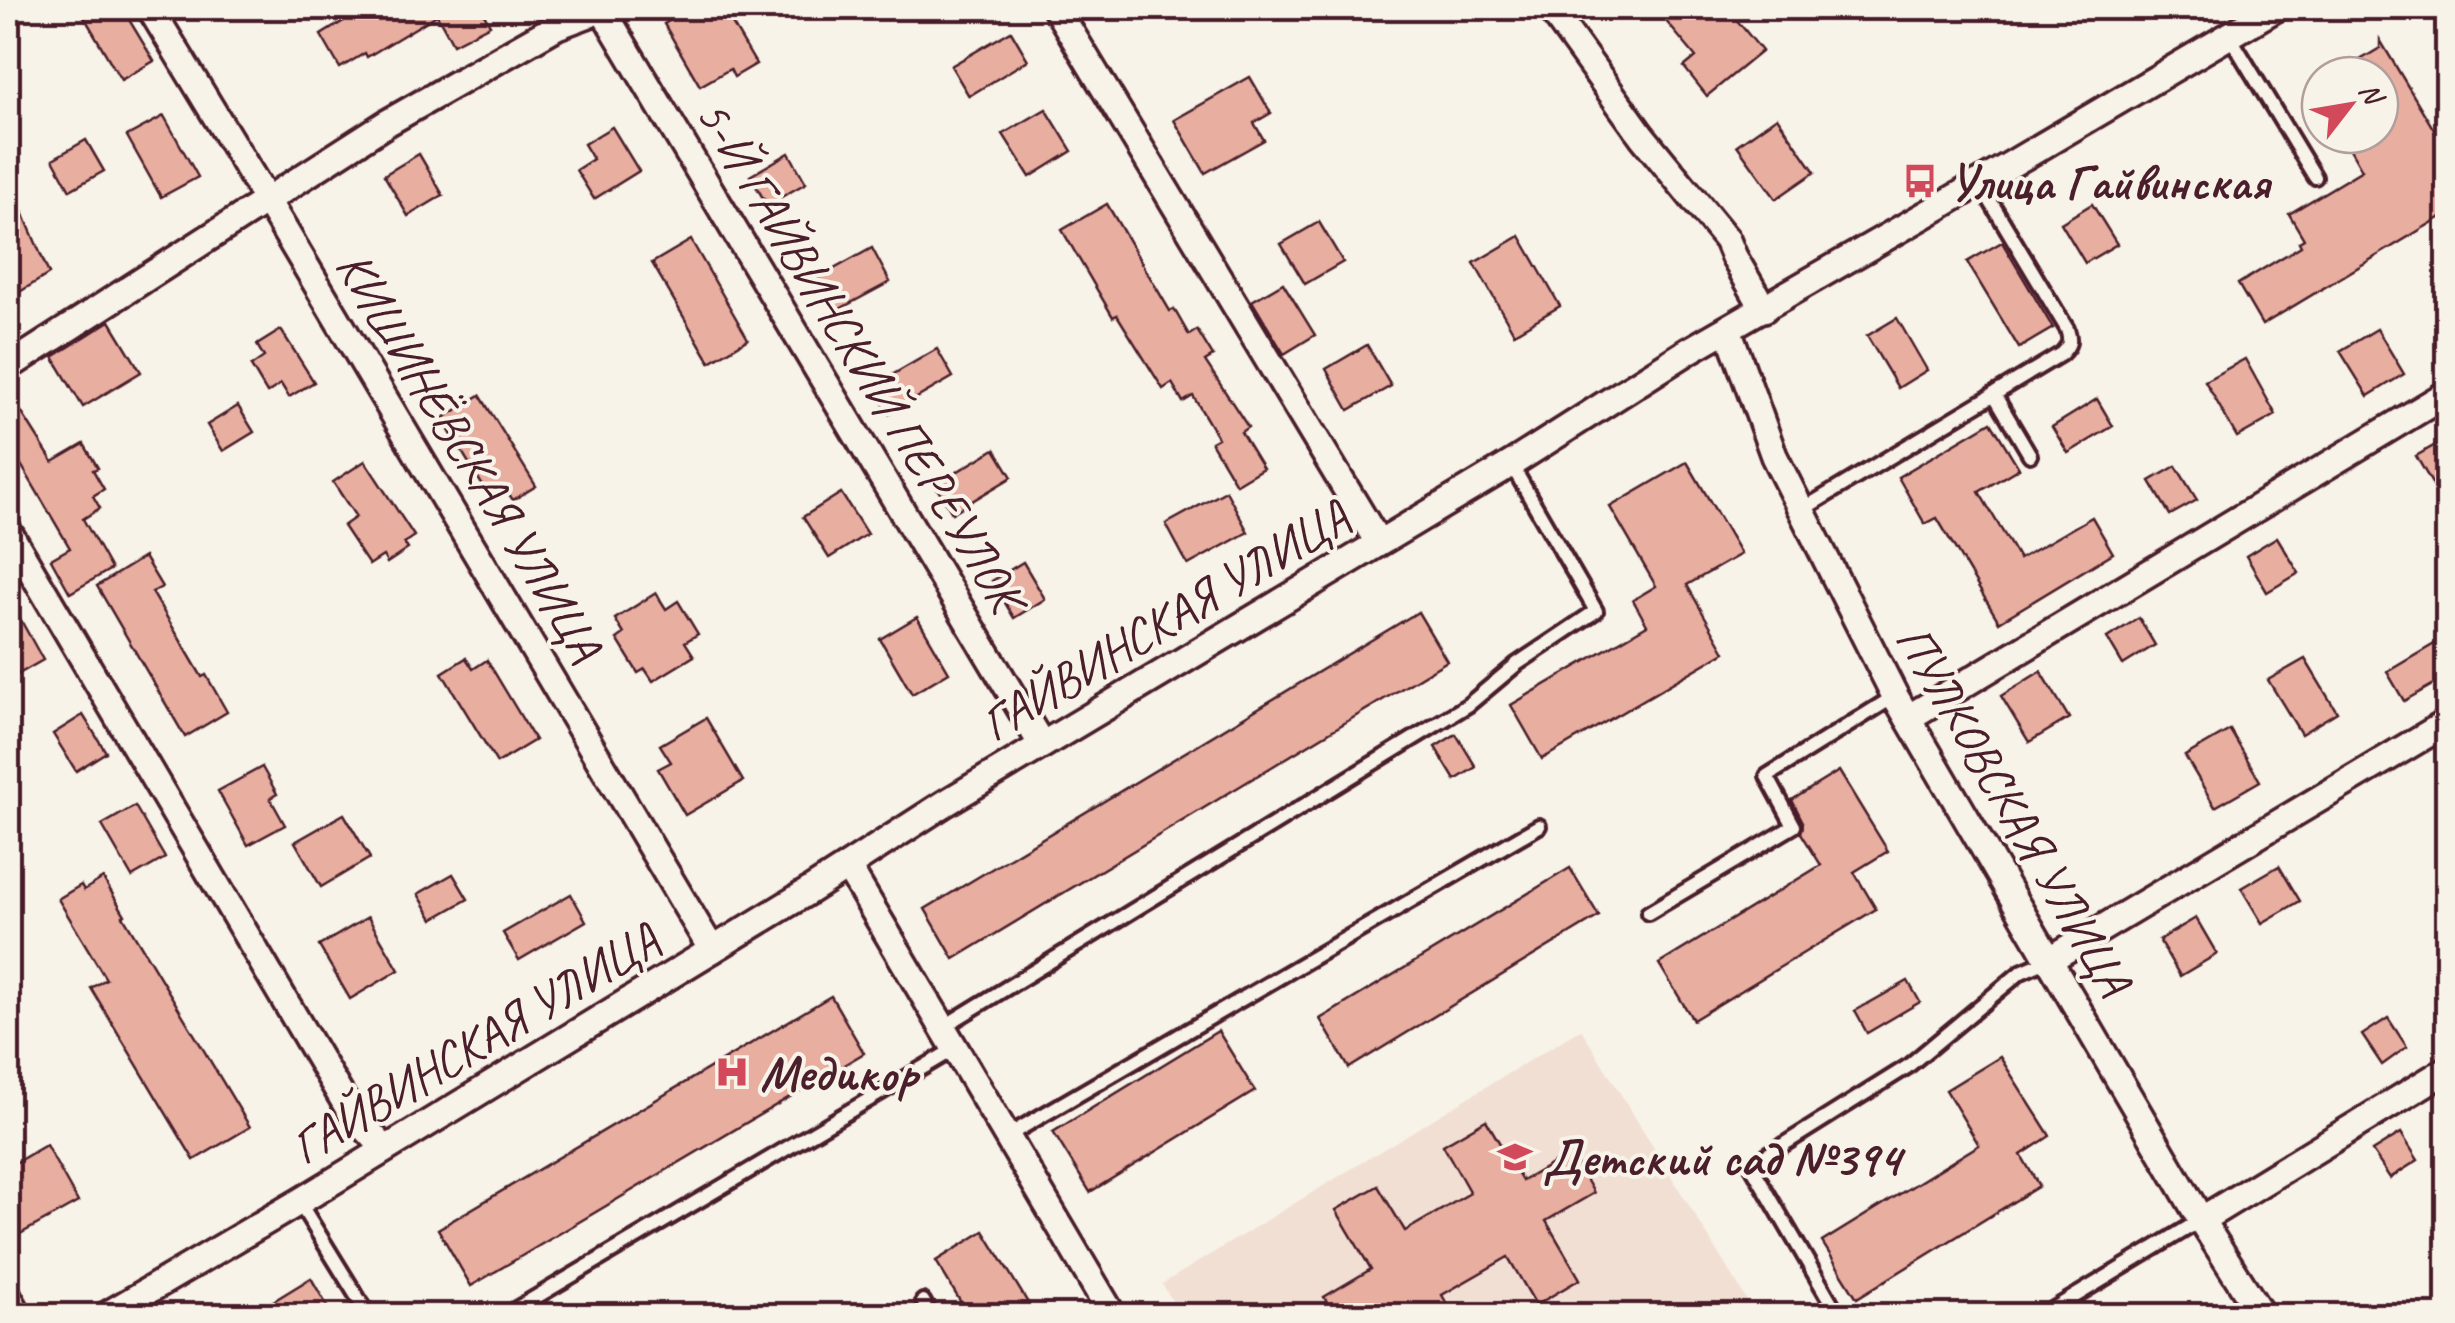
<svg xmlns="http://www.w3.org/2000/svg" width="2455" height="1323" viewBox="0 0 2455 1323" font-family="Caveat,sans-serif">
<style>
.built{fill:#f2dfd3}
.building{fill:#e8afa1;stroke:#4a1f2b;stroke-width:2.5}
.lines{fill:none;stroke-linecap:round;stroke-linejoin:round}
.lane-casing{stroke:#4a1f2b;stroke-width:20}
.street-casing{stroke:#4a1f2b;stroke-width:32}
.lane{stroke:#f7f3e8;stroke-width:12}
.street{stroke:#f7f3e8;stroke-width:25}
.labels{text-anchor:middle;stroke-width:8;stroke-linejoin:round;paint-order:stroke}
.poi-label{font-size:50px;font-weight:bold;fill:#4a1f2b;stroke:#f7f3e8;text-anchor:start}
.street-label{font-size:50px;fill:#4a1f2b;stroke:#f7f3e8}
</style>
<rect width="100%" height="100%" fill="#f7f3e8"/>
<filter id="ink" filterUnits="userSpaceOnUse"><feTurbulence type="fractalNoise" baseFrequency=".01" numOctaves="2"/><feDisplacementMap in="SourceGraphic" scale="20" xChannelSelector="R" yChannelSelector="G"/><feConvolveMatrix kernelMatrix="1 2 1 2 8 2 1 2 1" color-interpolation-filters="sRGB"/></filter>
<g filter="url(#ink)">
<!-- built -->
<path class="built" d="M1581 1029 1756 1315H1181L1162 1284Z"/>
<!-- building -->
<g class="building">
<path d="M79 8H122L154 61 121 80Z"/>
<path d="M337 8H481L490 25 453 44 437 15 367 57 365 53 340 68 321 35 345 20Z"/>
<path d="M691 8H723L756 64 734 77 730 69 700 86 664 24Z"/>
<path d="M1655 8H1727L1762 51 1707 96 1684 67 1696 57Z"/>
<path d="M1011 31 1028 60 969 96 951 66Z"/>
<path d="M2380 40 2448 153V213L2262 325 2238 284 2301 246 2299 242 2304 239 2289 214 2362 170 2342 135H2380V75H2335L2380 48Z"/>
<path d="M1250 77 1271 113 1254 123 1264 140 1205 173 1174 120Z"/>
<path d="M1046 109 1072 151 1030 177 1003 134Z"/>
<path d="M164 116 198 177 161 197 127 136Z"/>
<path d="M1777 117 1815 172 1776 199 1737 145Z"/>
<path d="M612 127 639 171 594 199 576 170 593 159 584 144Z"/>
<path d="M86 140 104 171 70 190 53 159Z"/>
<path d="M789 153 806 183 767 205 750 176Z"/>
<path d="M419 154 443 195 408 216 384 175Z"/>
<path d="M8 177 49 274 8 299Z"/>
<path d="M1107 204 1170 311 1174 309 1189 335 1197 330 1213 356 1205 361 1248 427 1241 432 1263 468 1236 484 1211 442 1218 438 1193 396 1183 402 1172 383 1163 389 1117 315 1113 317 1062 230Z"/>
<path d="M2092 204 2117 244 2085 263 2061 223Z"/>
<path d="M1319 222 1343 262 1305 284 1281 244Z"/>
<path d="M1520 236 1560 306 1514 333 1474 263Z"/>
<path d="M691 240 748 339 710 362 652 263Z"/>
<path d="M2002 242 2053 328 2019 348 1967 262Z"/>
<path d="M872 248 890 282 834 312 816 279Z"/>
<path d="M1283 283 1315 335 1284 354 1252 301Z"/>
<path d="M1897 318 1927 370 1898 388 1867 336Z"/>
<path d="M110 321 141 372 83 407 53 357Z"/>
<path d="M2377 329 2404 374 2368 396 2340 351Z"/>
<path d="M281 330 314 382 289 397 281 384 267 393 251 366 264 357 257 345Z"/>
<path d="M1367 345 1391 386 1349 410 1326 369Z"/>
<path d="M937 349 953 377 889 414 873 386Z"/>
<path d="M2245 359 2276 415 2237 437 2205 381Z"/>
<path d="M8 391 53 462 84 444 98 468 93 470 104 489 93 496 100 508 83 519 111 569 70 593 51 559 70 548 16 456 8 462Z"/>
<path d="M480 395 536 486 513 500 504 487 489 496 442 419Z"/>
<path d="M2097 399 2113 426 2068 453 2052 427Z"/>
<path d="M238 406 254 432 223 451 207 425Z"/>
<path d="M1991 422 2019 468 1979 492 2019 559 2092 517 2113 553 1999 622 1937 518 1925 524 1898 477Z"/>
<path d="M2448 438V511L2416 456Z"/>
<path d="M995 449 1012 477 952 513 935 485Z"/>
<path d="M365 461 414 536 404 543 408 549 387 563 383 556 369 565 343 526 356 517 333 482Z"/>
<path d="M1687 462 1741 554 1687 585 1725 652 1542 759 1511 705 1647 625 1633 600 1656 586 1610 507Z"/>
<path d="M2176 466 2197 500 2170 515 2150 481Z"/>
<path d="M1226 491 1248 532 1188 565 1166 524Z"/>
<path d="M841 493 867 534 829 558 803 517Z"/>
<path d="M2277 537 2299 573 2267 592 2246 556Z"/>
<path d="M144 557 162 587 152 592 202 677 206 675 227 712 185 737 97 586Z"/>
<path d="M1023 562 1045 599 1014 618 992 581Z"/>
<path d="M656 593 666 609 678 601 698 634 685 642 694 656 653 681 645 669 638 673 617 639 624 634 615 619Z"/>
<path d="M8 597 43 660 8 680Z"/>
<path d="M1418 612 1447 661 954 959 925 909Z"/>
<path d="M917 617 949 672 912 694 880 639Z"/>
<path d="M2139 618 2155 645 2123 665 2107 638Z"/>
<path d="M2448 636V676L2404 701 2387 672Z"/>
<path d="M466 658 473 669 487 660 535 740 497 763 442 673Z"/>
<path d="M2305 659 2337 712 2301 734 2268 680Z"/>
<path d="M2041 671 2069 718 2029 742 2001 696Z"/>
<path d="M83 715 106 752 76 771 53 734Z"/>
<path d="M706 718 743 781 685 815 658 769 671 762 660 745Z"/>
<path d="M2230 730 2260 781 2215 807 2185 756Z"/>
<path d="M1456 734 1476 767 1455 780 1435 747Z"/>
<path d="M262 767 277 794 270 798 285 825 248 845 218 791Z"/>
<path d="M1839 771 1888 851 1854 872 1876 909 1693 1020 1659 964 1821 865 1801 833 1803 822 1792 800Z"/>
<path d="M135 806 165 858 132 877 102 825Z"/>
<path d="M344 814 370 858 321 887 295 842Z"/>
<path d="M2279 866 2300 901 2262 923 2241 888Z"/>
<path d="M1570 868 1599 916 1349 1068 1320 1019Z"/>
<path d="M453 874 468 899 433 919 418 894Z"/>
<path d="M103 878 125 915 123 916 250 1127 194 1160 91 988 106 979 58 899 81 885 84 890Z"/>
<path d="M571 894 586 921 519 960 503 933Z"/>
<path d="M368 917 399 970 350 999 319 946Z"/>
<path d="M2196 918 2217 954 2180 976 2159 940Z"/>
<path d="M1908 981 1920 1002 1867 1033 1855 1011Z"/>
<path d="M831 996 864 1053 471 1286 438 1229Z"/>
<path d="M2388 1018 2407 1047 2382 1065 2362 1035Z"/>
<path d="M1218 1031 1255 1091 1090 1192 1053 1132Z"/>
<path d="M2000 1057 2050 1136 2021 1155 2039 1186 1857 1298 1822 1242 1979 1145 1946 1090Z"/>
<path d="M1486 1120 1522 1181 1571 1153 1594 1193 1546 1221 1580 1279 1536 1305 1508 1257 1442 1295 1454 1316H1335L1324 1297 1371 1269 1336 1210 1378 1186 1405 1231 1470 1193 1443 1145Z"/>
<path d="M2401 1133 2418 1160 2390 1178 2372 1151Z"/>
<path d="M46 1145 78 1202 20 1234 8 1211V1167Z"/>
<path d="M984 1231 1036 1316H969L936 1261Z"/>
<path d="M311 1278 333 1316H249Z"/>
</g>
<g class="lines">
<!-- lane casing -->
<g class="lane-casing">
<g id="lane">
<path d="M2229 35 2315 177"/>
<path d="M1994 394 2030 455"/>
<path d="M1800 511 2061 354C2070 345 2071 341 2067 329L1979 182"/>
<path d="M1648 913 1794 826 1767 776 1895 696"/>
<path d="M943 1027 1468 705 1517 664 1596 611 1511 464"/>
<path d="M1007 1136 1539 826"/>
<path d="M299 1202 369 1316"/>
<path d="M923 1301 931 1316"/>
<path d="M504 1316 956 1048"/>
<path d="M1839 1316 1751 1165 1907 1067 2021 972 2049 960"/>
<path d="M2042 1316 2201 1220"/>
</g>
</g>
<!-- street casing -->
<g class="street-casing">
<g id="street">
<path d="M150 8 266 199 712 950"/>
<path d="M1056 8 1378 542"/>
<path d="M1550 8 1642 136 1727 240 1734 257 1764 309"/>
<path d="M602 9 1042 745"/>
<path d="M1728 329 1774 456 1895 696 2201 1220 2262 1316"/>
<path d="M8 367 387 123 557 26 605 8"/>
<path d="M8 531 350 1111 385 1149"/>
<path d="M1908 718 2448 393"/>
<path d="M848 867 1113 1316"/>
<path d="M2049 960 2448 722"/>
<path d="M2201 1220 2448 1069"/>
<path d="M8 1296 19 1316"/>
<path d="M105 1316 299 1202 809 891 944 804 1511 464 1690 350 1937 208 2276 8"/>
</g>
</g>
<!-- lane -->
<use href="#lane" class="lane"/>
<!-- street -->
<use href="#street" class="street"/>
</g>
</g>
<!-- icons -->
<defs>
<g id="bus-bare" transform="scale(2.7)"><path d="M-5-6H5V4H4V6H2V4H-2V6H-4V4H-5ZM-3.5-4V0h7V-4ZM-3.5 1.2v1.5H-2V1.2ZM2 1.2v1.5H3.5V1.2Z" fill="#d1495b" stroke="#f7f3e8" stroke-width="2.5" paint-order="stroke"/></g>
<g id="hospital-bare" transform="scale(2.7)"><path d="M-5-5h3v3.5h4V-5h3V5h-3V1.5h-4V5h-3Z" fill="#d1495b" stroke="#f7f3e8" stroke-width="2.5" paint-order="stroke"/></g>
<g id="school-bare" transform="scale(2.7)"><path d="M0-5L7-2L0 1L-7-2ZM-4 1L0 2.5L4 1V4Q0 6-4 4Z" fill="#d1495b" stroke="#f7f3e8" stroke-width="2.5" paint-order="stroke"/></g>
</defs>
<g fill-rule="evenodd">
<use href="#bus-bare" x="1920" y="181"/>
<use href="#hospital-bare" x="732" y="1072"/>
<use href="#school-bare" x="1515" y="1157"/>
</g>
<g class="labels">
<!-- poi labels -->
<g class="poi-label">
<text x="1948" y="199">Улица Гайвинская</text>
<text x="760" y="1090">Медикор</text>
<text x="1543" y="1175">Детский сад №394</text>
</g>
<!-- street labels -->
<g class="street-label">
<text transform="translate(861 354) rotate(59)" y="18">5-Й ГАЙВИНСКИЙ ПЕРЕУЛОК</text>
<text transform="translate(471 455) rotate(59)" y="18">КИШИНЁВСКАЯ УЛИЦА</text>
<text transform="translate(1164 619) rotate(-31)" y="18">ГАЙВИНСКАЯ УЛИЦА</text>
<text transform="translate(2015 809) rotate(60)" y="18">ПУЛКОВСКАЯ УЛИЦА</text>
<text transform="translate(474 1042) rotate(-31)" y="18">ГАЙВИНСКАЯ УЛИЦА</text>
</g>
</g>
<!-- margin -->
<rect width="2455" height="1323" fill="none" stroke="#f7f3e8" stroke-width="40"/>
<rect x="20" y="20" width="2415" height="1283" fill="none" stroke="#4a1f2b" stroke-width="4" filter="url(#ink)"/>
<!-- north arrow -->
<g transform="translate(2350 105) rotate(59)"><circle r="48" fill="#f7f3e8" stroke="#b29e9c" stroke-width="2.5"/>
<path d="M0-8L18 38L0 25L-18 38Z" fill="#d1495b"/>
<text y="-15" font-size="28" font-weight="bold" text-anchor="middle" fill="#4a1f2b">N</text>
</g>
</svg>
